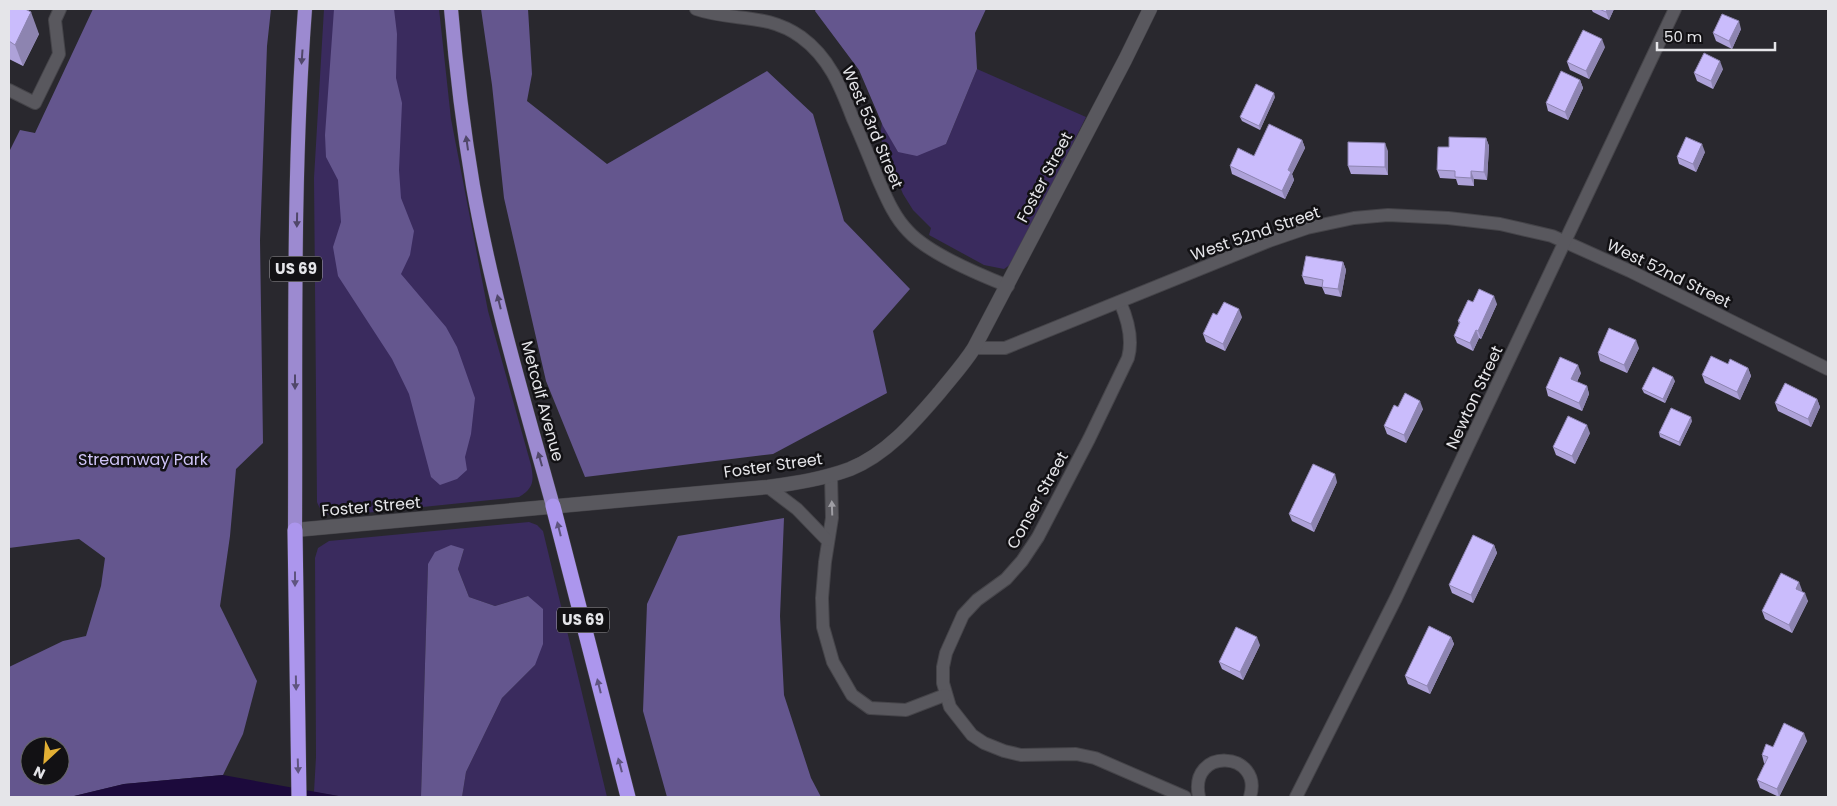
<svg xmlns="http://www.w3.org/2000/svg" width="1837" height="806" viewBox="0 0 1837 806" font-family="Poppins,sans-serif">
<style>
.green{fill:#3a2b5e}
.forest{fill:#64568e;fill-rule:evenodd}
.water{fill:#1c0a3c}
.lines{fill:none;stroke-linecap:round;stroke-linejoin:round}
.minor-casing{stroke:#454449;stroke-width:14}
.tertiary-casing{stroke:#454449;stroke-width:15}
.trunk-casing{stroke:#454449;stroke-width:15}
.motorway-casing{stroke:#454449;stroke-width:16}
.minor{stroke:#59585e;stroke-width:12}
.tertiary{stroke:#59585e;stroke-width:14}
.trunk{stroke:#9c8ad0;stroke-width:14}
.motorway{stroke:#ac96ed;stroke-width:15}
.wall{fill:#aea2d9}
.shaded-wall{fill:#8d84b0}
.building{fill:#cabcfc;stroke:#8d84b0}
.oneway{fill:#504769}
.oneway2{fill:#9f9ea4}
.oneway3{fill:#5f5480}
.labels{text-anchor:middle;stroke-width:5;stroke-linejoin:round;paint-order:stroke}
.shield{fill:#121114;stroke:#a6a5a9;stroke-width:1}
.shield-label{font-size:15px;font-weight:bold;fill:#e5e5e9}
.street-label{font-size:16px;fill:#e5e5e9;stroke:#121114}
.park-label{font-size:16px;fill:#d0c5f8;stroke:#121114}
</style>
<rect width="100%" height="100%" fill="#29282e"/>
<!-- green -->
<g class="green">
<path d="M324 9H439L451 119 488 311 531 465C534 481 534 488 519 497L336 516C325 515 321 512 317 502L314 178Z"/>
<path d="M977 69 1086 117 1014 262 1004 269 984 265 929 235 931 228 913 210 903 194 880 137 882 122 898 152 946 144Z"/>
<path d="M529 522 537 525 543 531 607 797H462L466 772 502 698 535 665 528 596 495 606 469 597 458 569 464 549 428 564 421 797H344L314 792 316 757 315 558 318 548 329 541Z"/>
</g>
<!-- forest -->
<g class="forest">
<path d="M93 9H271L267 46 260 240 263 443 236 469 230 536 220 606 257 681 243 734 223 775 124 784 70 797H9V667L63 641 86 636 101 586 105 558 79 539 9 548V152L20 130 35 133ZM30 746H60V776H30Z"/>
<path d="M334 9H394L397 34 396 78 402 103 399 170 401 198 414 231 410 255 401 274 446 327 457 347 475 398 471 434 465 457 467 470 457 479 440 485 431 477 409 394 392 359 338 276 333 247 341 222 338 180 326 157 325 135Z"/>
<path d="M481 9H528L532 74 527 101 607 164 767 71 813 114 844 221 910 289 873 331 887 393 773 454 585 477 546 381 504 198 492 85Z"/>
<path d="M816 9H986L975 33 977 69 946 144 917 156 898 152 883 126 859 70 815 11Z"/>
<path d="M784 518 780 616 784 695 811 778 821 797H667L643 711 647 604 678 536Z"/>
<path d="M451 545 464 549 458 569 469 597 495 606 528 596 543 609V644L535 665 502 698 466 772 462 797H421L428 564 435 552Z"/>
</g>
<!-- water -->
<path class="water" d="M223 775 344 797H70L124 784Z"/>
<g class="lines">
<!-- minor casing -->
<g class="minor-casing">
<g id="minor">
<path d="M696 9C733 22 766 12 801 37 830 58 841 88 853 119 862 139 870 159 878 179 886 197 894 217 908 231 928 253 980 275 1008 286"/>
<path d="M9 90 35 103 59 54 55 20 60 9"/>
<path d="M1120 302C1128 320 1133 340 1128 358L1089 439 1038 537 1022 561 1006 579 977 600 963 615 946 653 943 667V683L950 707 972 735 984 743 1004 751 1021 755 1076 754 1095 758 1185 797"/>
<path d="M974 348H1005L1269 241 1307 228 1354 218 1388 215 1448 218 1500 224 1552 236 1630 271 1828 369"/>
<path d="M831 475 832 518 825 562 822 598 823 627 833 662 852 695 870 708 906 710 945 695"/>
<path d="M768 487 797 509 827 540"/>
<path d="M1199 797C1188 746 1264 751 1250 797"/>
<path d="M1296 797 1396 598 1675 9"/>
</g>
</g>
<!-- tertiary casing -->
<g class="tertiary-casing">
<path id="tertiary" d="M295 530 768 487C796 483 823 479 850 469 887 454 914 422 939 393 951 378 964 364 974 348L1125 60 1150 9"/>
</g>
<!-- trunk casing -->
<g class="trunk-casing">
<g id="trunk">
<path d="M451 9C456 68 463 127 473 186 492 294 524 401 553 506"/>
<path d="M295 530C296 356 292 182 305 9"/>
</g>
</g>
<!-- motorway casing -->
<g class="motorway-casing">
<g id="motorway">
<path d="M553 506 628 797"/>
<path d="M295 530 299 797"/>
</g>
</g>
<!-- minor -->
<use href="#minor" class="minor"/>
<!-- tertiary -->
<use href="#tertiary" class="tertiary"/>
<!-- trunk -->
<use href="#trunk" class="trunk"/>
<!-- motorway -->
<use href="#motorway" class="motorway"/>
</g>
<!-- wall -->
<g class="wall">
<path d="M9 9 39 34 23 66 9 59Z"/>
<path d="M1591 9H1614L1609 20 1593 12Z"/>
<path d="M1741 29 1732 49 1716 41 1713 33Z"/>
<path d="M1605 47 1589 79 1570 70 1567 62Z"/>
<path d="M1723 69 1713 89 1697 81 1694 73Z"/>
<path d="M1580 80 1583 88 1568 120 1548 111 1546 103Z"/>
<path d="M1275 97 1260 130 1242 121 1240 117Z"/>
<path d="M1486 138 1489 146 1487 180 1474 179V186L1458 185 1456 179 1440 178 1437 170Z"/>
<path d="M1302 140 1305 148 1292 174 1294 180 1285 199 1232 174 1230 166 1254 156Z"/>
<path d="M1388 151V175L1351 174 1348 166Z"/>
<path d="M1705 152 1696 172 1679 164 1677 157Z"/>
<path d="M1343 262 1346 270 1341 297 1325 294 1322 287 1305 284 1302 276Z"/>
<path d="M1473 302 1497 304 1481 339 1479 338 1473 351 1457 343 1454 336 1459 324 1458 321Z"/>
<path d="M1242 317 1225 351 1206 342 1203 334Z"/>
<path d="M1639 348 1627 373 1600 361 1598 353Z"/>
<path d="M1728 364 1748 368 1751 376 1740 400 1705 383 1702 375Z"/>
<path d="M1581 373 1577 382 1587 386 1589 394 1582 411 1548 396 1546 388Z"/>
<path d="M1675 381 1665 403 1644 393 1642 389Z"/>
<path d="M1817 399 1820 407 1811 427 1778 411 1775 403Z"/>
<path d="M1398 407 1423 409 1406 443 1387 434 1384 426Z"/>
<path d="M1692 421 1680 446 1660 437 1659 433Z"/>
<path d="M1590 433 1575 464 1556 455 1553 447Z"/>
<path d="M1337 482 1314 532 1292 521 1289 514Z"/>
<path d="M1494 545 1497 553 1473 603 1452 593 1449 585Z"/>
<path d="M1802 590 1801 592 1808 601 1792 633 1765 619 1762 611Z"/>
<path d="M1451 637 1454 644 1430 694 1408 684 1405 676Z"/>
<path d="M1260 645 1243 680 1222 669 1219 662Z"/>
<path d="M1807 741 1779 797 1760 788 1757 780 1765 763H1764L1762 755 1773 747Z"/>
</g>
<!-- shaded-wall -->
<g class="shaded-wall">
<path d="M1607 9H1614L1609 20 1606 12Z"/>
<path d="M31 12 39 34 23 66 15 45Z"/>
<path d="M1739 21 1741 29 1732 49 1729 41Z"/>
<path d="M1602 39 1605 47 1589 79 1586 71Z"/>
<path d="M1720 61 1723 69 1713 89 1711 81Z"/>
<path d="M1580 80 1583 88 1568 120 1565 112Z"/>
<path d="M1274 93 1275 97 1260 130 1259 126Z"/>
<path d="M1486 138 1489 146 1487 180 1484 172Z"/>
<path d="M1302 140 1305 148 1292 174 1294 180 1285 199 1282 191 1288 170Z"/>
<path d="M1385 143 1388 151V175L1385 167Z"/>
<path d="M1702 144 1705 152 1696 172 1693 164Z"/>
<path d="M1471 171 1474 179V186L1471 178Z"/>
<path d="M1343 262 1346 270 1341 297 1338 289Z"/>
<path d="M1494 296 1497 304 1481 339 1478 331Z"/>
<path d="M1239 309 1242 317 1225 351 1223 344Z"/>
<path d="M1476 330 1479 338 1473 351 1470 343Z"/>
<path d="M1636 340 1639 348 1627 373 1624 365Z"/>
<path d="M1578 365 1581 373 1574 387 1571 379Z"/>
<path d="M1748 368 1751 376 1740 400 1737 392Z"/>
<path d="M1673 377 1675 381 1665 403 1663 399Z"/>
<path d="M1587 386 1589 394 1582 411 1579 403Z"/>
<path d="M1817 399 1820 407 1811 427 1808 419Z"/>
<path d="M1420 401 1423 409 1406 443 1404 435Z"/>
<path d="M1691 417 1692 421 1680 446 1679 442Z"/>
<path d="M1587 425 1590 433 1575 464 1572 456Z"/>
<path d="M1335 474 1337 482 1314 532 1311 524Z"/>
<path d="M1494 545 1497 553 1473 603 1471 595Z"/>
<path d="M1799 582 1802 590 1799 597 1796 589Z"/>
<path d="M1805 593 1808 601 1792 633 1789 625Z"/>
<path d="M1257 637 1260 645 1243 680 1240 672Z"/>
<path d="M1451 637 1454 644 1430 694 1427 686Z"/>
<path d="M1804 733 1807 741 1779 797 1777 789Z"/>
</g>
<!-- building -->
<g class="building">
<path d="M9 9H25L31 12 15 45 9 41Z"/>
<path d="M1599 9H1607L1606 12Z"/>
<path d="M1722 14 1739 21 1729 41 1713 33Z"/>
<path d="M1583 30 1602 39 1586 71 1567 62Z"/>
<path d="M1704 53 1720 61 1711 81 1694 73Z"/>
<path d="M1561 71 1580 80 1565 112 1546 103Z"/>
<path d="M1256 84 1274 93 1259 126 1240 117Z"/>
<path d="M1269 124 1302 140 1288 170 1291 172 1282 191 1230 166 1238 148 1254 156Z"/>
<path d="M1449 137 1486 138 1484 172 1471 171V178L1455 177V171L1437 170 1438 147H1449Z"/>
<path d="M1686 137 1702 144 1693 164 1677 157Z"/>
<path d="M1348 142 1385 143V167L1348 166Z"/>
<path d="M1306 256 1343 262 1338 289 1322 287 1323 280 1302 276Z"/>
<path d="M1479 289 1494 296 1478 331 1476 330 1470 343 1454 336 1460 322 1458 321 1468 300 1473 302Z"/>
<path d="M1224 302 1239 309 1223 344 1203 334 1213 313 1217 315Z"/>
<path d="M1609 328 1636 340 1624 365 1598 353Z"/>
<path d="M1711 356 1728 364 1730 359 1748 368 1737 392 1702 375Z"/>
<path d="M1560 357 1578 365 1571 379 1587 386 1579 403 1546 388Z"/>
<path d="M1653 367 1673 377 1663 399 1642 389Z"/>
<path d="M1785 383 1817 399 1808 419 1775 403Z"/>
<path d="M1405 393 1420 401 1404 435 1384 426 1394 405 1398 407Z"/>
<path d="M1671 408 1691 417 1679 442 1659 433Z"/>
<path d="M1568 416 1587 425 1572 456 1553 447Z"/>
<path d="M1313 464 1335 474 1311 524 1289 514Z"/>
<path d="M1473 535 1494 545 1471 595 1449 585Z"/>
<path d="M1781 573 1799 582 1796 589 1805 593 1789 625 1762 611Z"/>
<path d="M1429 626 1451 637 1427 686 1405 676Z"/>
<path d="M1236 627 1257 637 1240 672 1219 662Z"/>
<path d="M1784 723 1804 733 1777 789 1757 780 1768 757 1762 755 1766 744 1773 747Z"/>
</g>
<!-- one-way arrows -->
<defs><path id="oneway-solid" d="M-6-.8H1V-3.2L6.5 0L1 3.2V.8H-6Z" transform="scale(1.25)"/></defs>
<g class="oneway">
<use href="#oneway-solid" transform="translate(302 57) rotate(94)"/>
<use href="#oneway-solid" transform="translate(467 143) rotate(-98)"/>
<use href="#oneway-solid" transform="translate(297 220) rotate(91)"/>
<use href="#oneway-solid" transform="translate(499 302) rotate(-104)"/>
<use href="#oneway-solid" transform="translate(295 382) rotate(90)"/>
<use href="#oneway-solid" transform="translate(540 459) rotate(-106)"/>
</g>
<use class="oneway2" href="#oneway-solid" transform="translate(832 508) rotate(-92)"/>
<g class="oneway3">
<use href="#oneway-solid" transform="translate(559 529) rotate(-104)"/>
<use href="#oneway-solid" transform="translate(295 579) rotate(90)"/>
<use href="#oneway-solid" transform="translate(296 683) rotate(89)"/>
<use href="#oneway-solid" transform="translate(599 686) rotate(-104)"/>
<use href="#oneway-solid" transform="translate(620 765) rotate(-105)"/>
<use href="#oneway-solid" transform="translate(298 766) rotate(88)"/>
</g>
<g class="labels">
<!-- shield labels -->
<g class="shield">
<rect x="270" y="256.5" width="52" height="25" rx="4"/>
<rect x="557" y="607.5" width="52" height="25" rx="4"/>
</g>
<g class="shield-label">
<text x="296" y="274">US 69</text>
<text x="583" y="625">US 69</text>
</g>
<!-- street labels -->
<g class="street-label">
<text transform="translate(873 127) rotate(67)" y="6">West 53rd Street</text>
<text transform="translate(1044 177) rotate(-62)" y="6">Foster Street</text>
<text transform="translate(1255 233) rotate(-19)" y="6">West 52nd Street</text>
<text transform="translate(1669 273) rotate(26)" y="6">West 52nd Street</text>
<text transform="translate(1474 397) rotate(-65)" y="6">Newton Street</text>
<text transform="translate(543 401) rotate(75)" y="6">Metcalf Avenue</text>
<text transform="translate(773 465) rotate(-8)" y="6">Foster Street</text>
<text transform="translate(1037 500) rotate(-61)" y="6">Conser Street</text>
<text transform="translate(371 506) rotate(-5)" y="6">Foster Street</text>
</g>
<!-- park labels -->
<g class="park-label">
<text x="143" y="465">Streamway Park</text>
</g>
</g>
<!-- border -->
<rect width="1837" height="806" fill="none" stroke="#e5e5e9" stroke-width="20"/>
<!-- north arrow -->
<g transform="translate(45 761) rotate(206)"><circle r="24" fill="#121114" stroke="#666669"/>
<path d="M0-4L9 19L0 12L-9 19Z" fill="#e2af34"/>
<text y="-8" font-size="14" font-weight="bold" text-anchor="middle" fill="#e5e5e9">N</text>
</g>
<!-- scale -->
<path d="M1657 42v8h118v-8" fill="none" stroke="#e5e5e9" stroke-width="2.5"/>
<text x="1664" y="42" font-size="15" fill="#e5e5e9" stroke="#121114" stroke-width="4" paint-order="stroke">50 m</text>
</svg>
